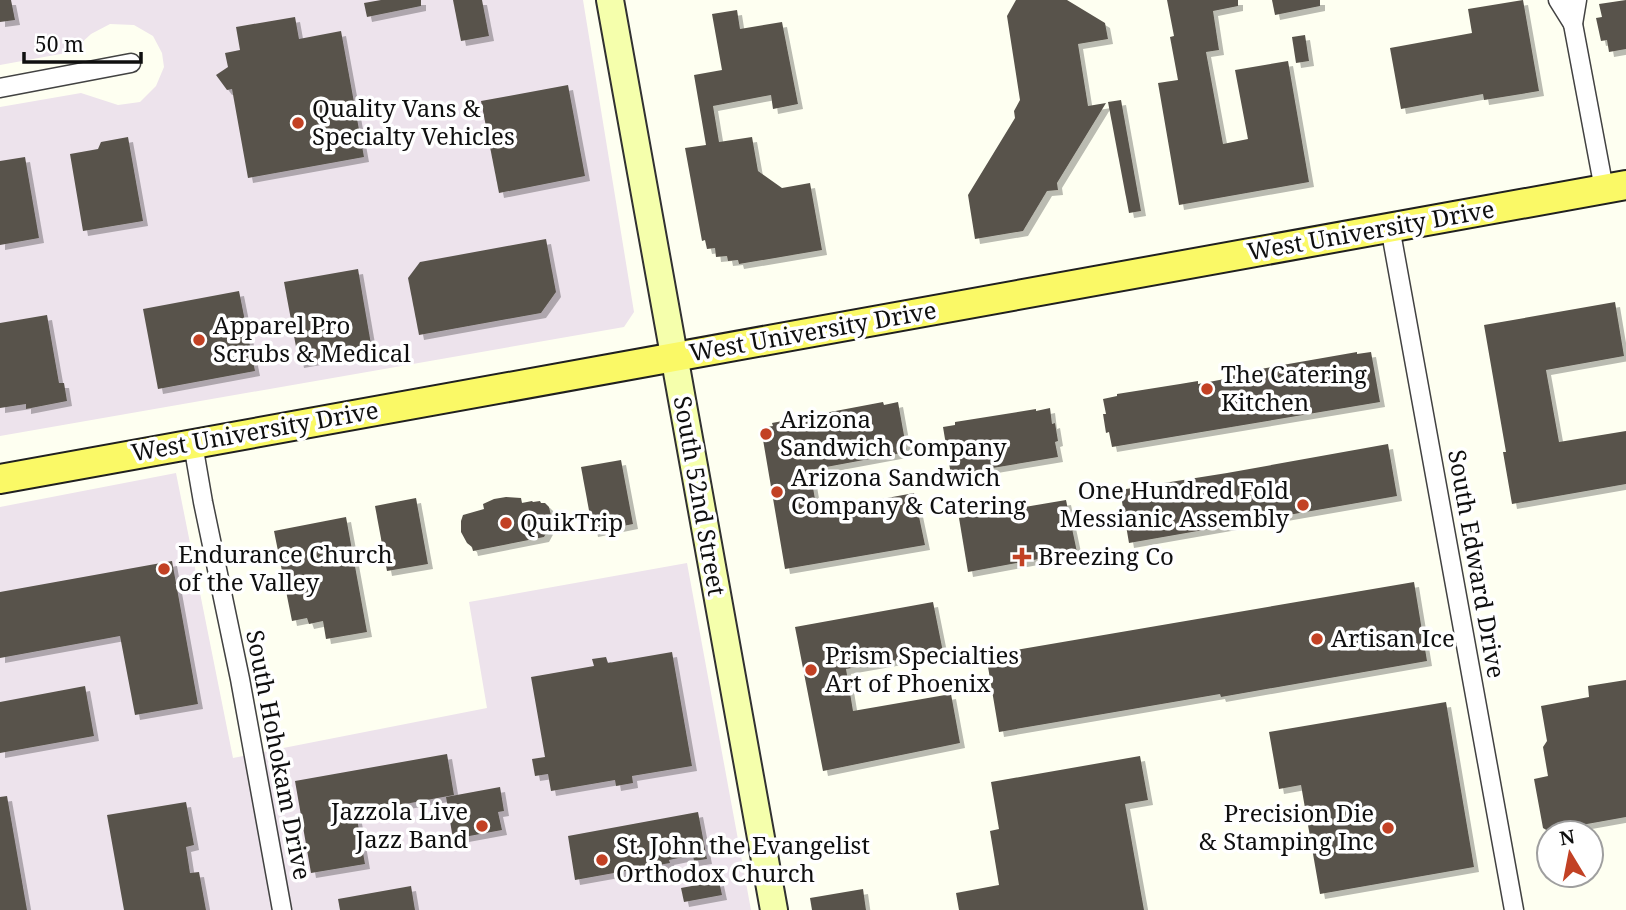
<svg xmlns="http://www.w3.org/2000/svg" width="1626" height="910" viewBox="0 0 1626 910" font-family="'Noto Serif',serif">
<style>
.industrial{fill:#ede3ec}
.building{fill:#58534b;filter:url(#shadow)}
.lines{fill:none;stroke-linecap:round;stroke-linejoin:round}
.minor-casing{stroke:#424242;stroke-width:21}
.secondary-casing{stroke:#313131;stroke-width:30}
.primary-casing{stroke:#202020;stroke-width:32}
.minor{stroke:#fff;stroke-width:18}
.secondary{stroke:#f5ffac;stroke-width:26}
.primary{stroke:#faf966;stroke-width:28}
.poi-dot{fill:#c24124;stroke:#fff;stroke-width:2.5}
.labels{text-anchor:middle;stroke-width:7;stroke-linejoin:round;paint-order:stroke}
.poi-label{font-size:24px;fill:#0f0f0f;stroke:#fff;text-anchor:start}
.street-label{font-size:24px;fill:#0f0f0f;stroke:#fff}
</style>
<defs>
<filter id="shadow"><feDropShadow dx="5" dy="5" stdDeviation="0" flood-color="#0004"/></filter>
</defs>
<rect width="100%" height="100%" fill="#fefff1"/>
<!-- industrial -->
<g class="industrial">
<path d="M0 0H583L634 312 624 327 0 436V107L81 93 118 105 140 102 156 86 164 67 162 53 153 36 134 25 110 24 91 34 78 46 66 53 0 65Z"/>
<path d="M176 473 233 758 487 708 469 602 687 563 751 910H0V507Z"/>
</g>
<!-- building -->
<g class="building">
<path d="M0 0H11L15 20 0 22Z"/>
<path d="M381 0H421V6L367 17 364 3Z"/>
<path d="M453 0H482L489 36 461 41Z"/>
<path d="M1016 0H1067L1105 23 1108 39 1078 44 1088 106 1106 103 1057 183 1058 190 1047 191 1023 231 975 239 968 195 1015 118 1014 111 1020 100 1007 16Z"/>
<path d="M1167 0H1238V6L1213 11 1219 50 1206 52 1223 144 1248 139 1235 70 1288 61 1309 182 1179 205 1158 83 1178 80 1170 37 1174 36Z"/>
<path d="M1272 0H1320V6L1275 15Z"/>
<path d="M1523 0 1539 91 1484 100 1483 94 1401 109 1390 48 1472 33 1468 9Z"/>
<path d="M1626 0V49L1609 52 1607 40 1601 41 1596 18 1602 17 1599 4Z"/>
<path d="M737 10 740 29 782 22 798 104 773 109 771 95 713 106 719 142 752 137 758 171 782 188 810 183 822 250 739 264 738 260 728 261 727 256 716 257 715 248 707 249 705 240 702 241 685 148 706 145 694 75 722 70 712 14Z"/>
<path d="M295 17 299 39 341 31 364 157 248 178 232 89 227 90 216 75 228 67 225 53 240 50 236 27Z"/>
<path d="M1305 35 1309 61 1296 63 1292 37Z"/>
<path d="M568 85 585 176 499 193 481 101Z"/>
<path d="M1121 100 1141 211 1129 213 1108 102Z"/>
<path d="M128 137 143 221 83 231 70 154 98 149 101 142Z"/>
<path d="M25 157 39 238 0 245V161Z"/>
<path d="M546 239 556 292 541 313 419 335 408 278 420 262Z"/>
<path d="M358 269 372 350 299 363 284 282Z"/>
<path d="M239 291 255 371 158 389 143 309Z"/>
<path d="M1615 302 1624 356 1546 370 1559 442 1626 431V484L1512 504 1503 452H1506L1484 325Z"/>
<path d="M47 315 59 383H64L67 401 26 409V404L0 408V323Z"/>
<path d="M1357 352V354L1371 352 1380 402 1112 447 1109 432 1106 433 1103 414H1106L1103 399 1117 396V394L1180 384 1198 381V384L1230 378 1229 376 1243 374V372Z"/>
<path d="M883 402 884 405 898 402 907 452 810 470 817 511 914 493 925 545 785 569 761 428 773 426 772 423Z"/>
<path d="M1050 408 1052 424 1055 423 1058 441 1055 442 1058 457 951 475 943 427 955 425V422L1036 409V411Z"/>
<path d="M1388 444 1397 496 1129 543 1120 490 1227 473Z"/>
<path d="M621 460 633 524 593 532 581 467Z"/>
<path d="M506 497 521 498 522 503 532 501 533 502 540 501 541 503H545L549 507 552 519 550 526 544 537 473 551 472 547 467 543 461 532V521L463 515 484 509 483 504 494 499Z"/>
<path d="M416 498 428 564 387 571 375 506Z"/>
<path d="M1066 500 1077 552 968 572 959 518Z"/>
<path d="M346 517 367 632 326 639 323 621 309 624 307 618 292 621 274 531Z"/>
<path d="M172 561 198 704 135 715 120 636 0 658V592Z"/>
<path d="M1414 582 1427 661 1221 697 1220 694 999 732 986 655Z"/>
<path d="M933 602 943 652 846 669 853 711 951 694 960 743 823 771 795 627Z"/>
<path d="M672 652 692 766 632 776 633 783 616 786 615 780 551 791 548 774 535 776 532 759 545 757 531 677 594 666 592 659 606 657 608 663Z"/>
<path d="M1626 680V817L1548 831 1543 828 1534 779 1548 776 1543 747 1547 741 1541 706 1589 697 1588 686Z"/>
<path d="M85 686 94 736 0 753V702Z"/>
<path d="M1446 702 1474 867 1320 894 1301 785 1279 789 1269 732Z"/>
<path d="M447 754 454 795 356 813 365 864 311 873 295 781Z"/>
<path d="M1140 756 1148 800 1125 804 1144 910H959L956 893 999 885 990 831 999 829 991 782Z"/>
<path d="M500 787 504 811 498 812 502 830 453 839 446 797Z"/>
<path d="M7 796 27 910H0V797Z"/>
<path d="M186 802 194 845 186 847 190 873 199 872 206 910H124L107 815Z"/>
<path d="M698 812 707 859 694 861 693 855 669 860 670 863 575 880 568 836Z"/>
<path d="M719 881 722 895 684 902 681 888Z"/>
<path d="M411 886 415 910H340L338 899Z"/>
<path d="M863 889 866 910H812L810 898Z"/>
</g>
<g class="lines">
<!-- minor casing -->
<g class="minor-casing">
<g id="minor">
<path d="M1558 0 1573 24"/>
<path d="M1577 0 1573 24 1604 189"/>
<path d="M0 88 131 63"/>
<path d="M1390 227 1514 910"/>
<path d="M193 444 203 502 240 679 282 910"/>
</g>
</g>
<!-- secondary casing -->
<g class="secondary-casing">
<path id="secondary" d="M610 0 774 910"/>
</g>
<!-- primary casing -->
<g class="primary-casing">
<path id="primary" d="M0 479 1626 185"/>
</g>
<!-- minor -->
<use href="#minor" class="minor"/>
<!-- secondary -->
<use href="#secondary" class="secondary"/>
<!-- primary -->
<use href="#primary" class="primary"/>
</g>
<!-- markers -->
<g class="poi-dot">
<circle cx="298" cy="123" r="7"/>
<circle cx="199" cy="340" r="7"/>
<circle cx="1207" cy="389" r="7"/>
<circle cx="766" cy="434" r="7"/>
<circle cx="777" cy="492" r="7"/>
<circle cx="1303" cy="505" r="7"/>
<circle cx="506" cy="523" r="7"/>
<path d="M1018.5 546.5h7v7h7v7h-7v7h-7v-7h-7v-7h7z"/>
<circle cx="164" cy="569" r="7"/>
<circle cx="1317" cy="639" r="7"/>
<circle cx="811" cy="670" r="7"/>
<circle cx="482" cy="826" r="7"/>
<circle cx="1388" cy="828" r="7"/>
<circle cx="602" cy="860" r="7"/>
</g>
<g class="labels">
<!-- poi labels -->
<g class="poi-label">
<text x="312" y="117">Quality Vans &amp;<tspan x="312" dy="28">Specialty Vehicles</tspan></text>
<text x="213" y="334">Apparel Pro<tspan x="213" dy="28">Scrubs &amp; Medical</tspan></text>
<text x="1221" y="383">The Catering<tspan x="1221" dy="28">Kitchen</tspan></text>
<text x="780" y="428">Arizona<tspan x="780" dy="28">Sandwich Company</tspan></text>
<text x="791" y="486">Arizona Sandwich<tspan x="791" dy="28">Company &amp; Catering</tspan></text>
<text x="1289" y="499" text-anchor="end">One Hundred Fold<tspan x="1289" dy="28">Messianic Assembly</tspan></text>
<text x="520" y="531">QuikTrip</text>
<text x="178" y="563">Endurance Church<tspan x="178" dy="28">of the Valley</tspan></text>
<text x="1038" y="565">Breezing Co</text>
<text x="1331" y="647">Artisan Ice</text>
<text x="825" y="664">Prism Specialties<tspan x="825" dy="28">Art of Phoenix</tspan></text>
<text x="468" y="820" text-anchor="end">Jazzola Live<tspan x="468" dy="28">Jazz Band</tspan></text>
<text x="1374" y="822" text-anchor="end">Precision Die<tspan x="1374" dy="28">&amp; Stamping Inc</tspan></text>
<text x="616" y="854">St. John the Evangelist<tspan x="616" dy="28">Orthodox Church</tspan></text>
</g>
<!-- street labels -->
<g class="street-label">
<text transform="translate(1371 231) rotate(-10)" y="8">West University Drive</text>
<text transform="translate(813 332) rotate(-10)" y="8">West University Drive</text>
<text transform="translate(255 432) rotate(-10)" y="8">West University Drive</text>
<text transform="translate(699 496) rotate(80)" y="8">South 52nd Street</text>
<text transform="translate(1476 564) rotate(80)" y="8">South Edward Drive</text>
<text transform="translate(278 755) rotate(79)" y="8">South Hohokam Drive</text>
</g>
</g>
<!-- north arrow -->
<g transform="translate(1570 854) rotate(350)"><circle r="33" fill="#ffffff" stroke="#9f9f9f" stroke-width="2"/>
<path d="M0-5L12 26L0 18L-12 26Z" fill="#c24124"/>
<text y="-10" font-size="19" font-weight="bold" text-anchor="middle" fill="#0f0f0f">N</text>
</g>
<!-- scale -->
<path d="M24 52v10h117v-10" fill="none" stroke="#0f0f0f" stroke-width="3.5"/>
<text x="35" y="52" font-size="21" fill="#0f0f0f" stroke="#ffffff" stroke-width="5" paint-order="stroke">50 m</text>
</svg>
